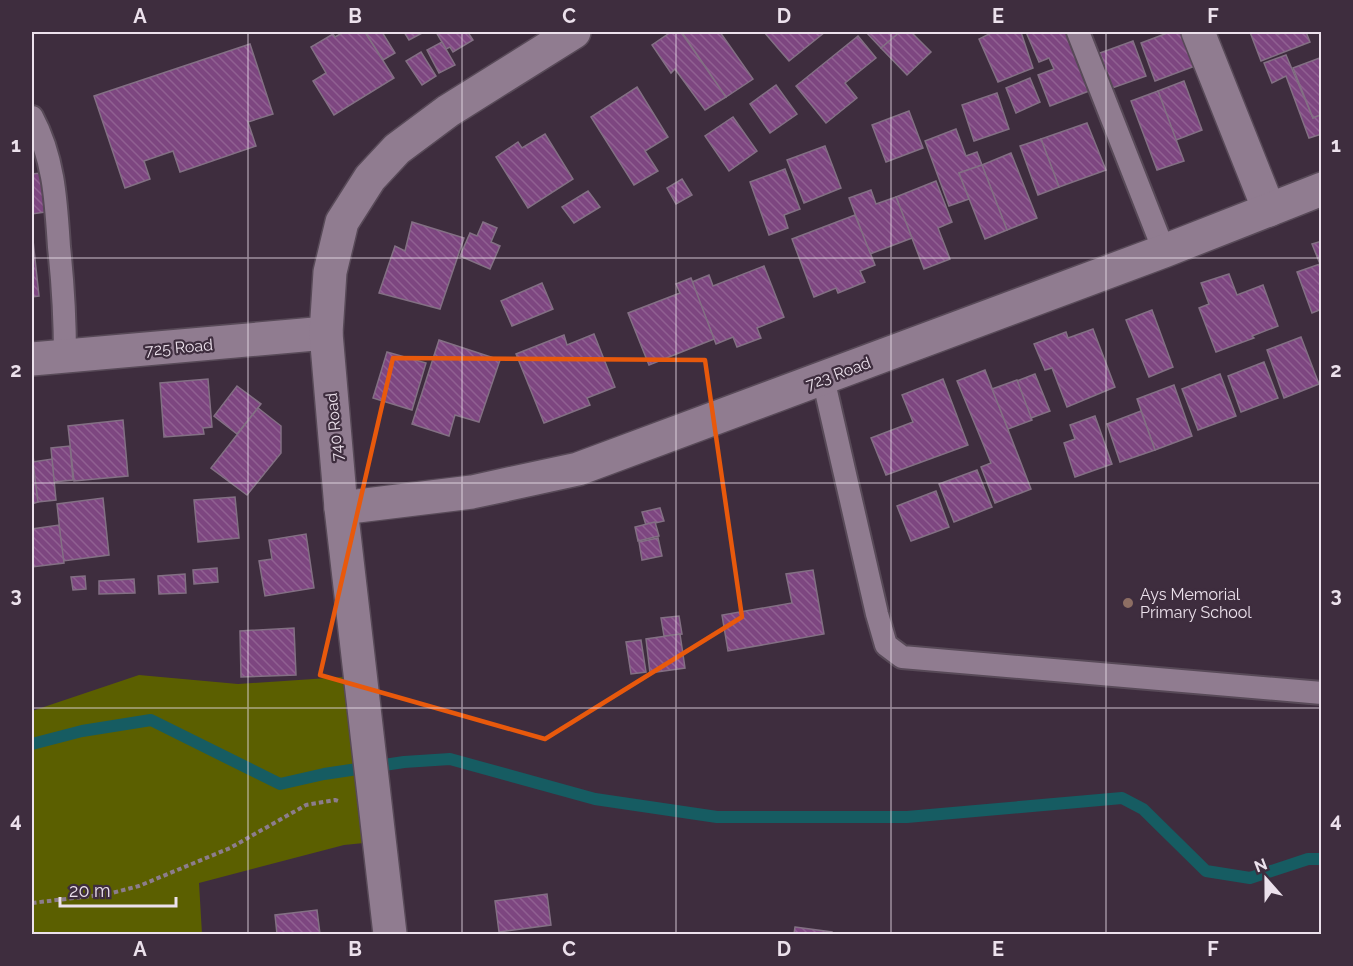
<svg xmlns="http://www.w3.org/2000/svg" width="1353" height="966" viewBox="0 0 1353 966" font-family="Raleway,sans-serif">
<style>
.green{fill:#5b5f00}
.lines{fill:none;stroke-linecap:round;stroke-linejoin:round}
.stream{stroke:#165c62;stroke-width:12}
.building{fill:url(#building-back-hatch);stroke:#837084;stroke-width:1.5}
.lane-casing{stroke:#584a58;stroke-width:26}
.street-casing{stroke:#584a58;stroke-width:36}
.path{stroke:#8c7d8c;stroke-width:4;stroke-dasharray:4.5 3;stroke-linecap:butt}
.lane{stroke:#907c90;stroke-width:22}
.street{stroke:#907c90;stroke-width:33}
.marked{fill:none;stroke:#e8590c;stroke-width:4.5;stroke-linejoin:round}
.grid{fill:none;stroke:#ece1ec;stroke-width:1.5;stroke-opacity:0.55}
.education-dot{fill:#8d6e63;stroke:#3e2d3e;stroke-width:2}
.labels{text-anchor:middle;stroke-width:4.5;stroke-linejoin:round;paint-order:stroke}
.street-label{font-size:16px;fill:#ece1ec;stroke:#3e2d3e}
.poi-label{font-size:16px;fill:#ece1ec;stroke:#3e2d3e;text-anchor:start}
.neatline{fill:none;stroke:#ece1ec;stroke-width:2}
.grid-label{font-size:20px;text-anchor:middle;font-weight:bold;fill:#ece1ec}
</style>
<defs>
<pattern id="building-back-hatch" width="6" height="6" patternUnits="userSpaceOnUse" patternTransform="scale(1.5)"><rect width="6" height="6" fill="#7d4680"/><path d="M-1 5l2 2M0 0l6 6M5-1l2 2" fill="none" stroke="#906092"/></pattern>
</defs>
<rect width="100%" height="100%" fill="#3e2d3e"/>
<!-- green -->
<path class="green" d="M139 675 238 684 358 676 374 842 344 845 199 883 202 934H32V711Z"/>
<g class="lines">
<!-- stream -->
<path class="stream" d="M32 744 82 731 151 720 280 784 324 774 404 762 450 759 595 799 717 817H907L1122 798 1143 809 1206 871 1250 878 1308 859H1322"/>
</g>
<!-- building -->
<g class="building">
<path d="M344 32H365L394 78 334 115 313 81 326 73 311 47 333 34 335 37Z"/>
<path d="M365 32H382L395 53 383 60Z"/>
<path d="M404 32H424L409 40Z"/>
<path d="M436 32H472L469 34 473 40 453 52 450 47 446 49Z"/>
<path d="M671 32H681L726 97 705 110 675 69 671 73 652 45Z"/>
<path d="M686 32H720L753 79 726 97 683 34Z"/>
<path d="M764 32H825L789 61Z"/>
<path d="M866 32H900L881 48Z"/>
<path d="M900 32H911L931 52 907 75 881 48Z"/>
<path d="M993 32H1021L1033 68 998 82 979 39Z"/>
<path d="M1026 32H1066L1089 91 1050 106 1038 75 1054 69 1049 58 1039 62Z"/>
<path d="M1170 32H1182L1195 66 1155 81 1141 43Z"/>
<path d="M1250 32H1277L1278 34 1284 32H1306L1310 42 1261 61Z"/>
<path d="M858 36 876 58 845 83 857 98 826 123 796 86Z"/>
<path d="M1133 41 1146 76 1112 88 1100 53Z"/>
<path d="M442 42 455 65 439 73 427 50Z"/>
<path d="M250 44 273 114 248 122 256 146 180 172 173 151 144 161 150 179 125 188 94 96Z"/>
<path d="M421 52 436 76 422 85 406 61Z"/>
<path d="M1286 55 1313 118 1322 114V134L1309 138 1286 76 1272 83 1264 63Z"/>
<path d="M1322 57V114L1313 118 1293 68Z"/>
<path d="M1030 78 1040 102 1016 113 1006 88Z"/>
<path d="M1184 81 1202 130 1176 140 1158 91Z"/>
<path d="M776 85 797 114 770 133 750 104Z"/>
<path d="M637 87 668 137 645 151 658 171 634 185 591 117Z"/>
<path d="M1158 91 1184 161 1157 170 1131 101Z"/>
<path d="M997 93 1009 129 974 141 962 105Z"/>
<path d="M909 111 923 148 886 162 872 125Z"/>
<path d="M733 117 757 151 729 171 705 136Z"/>
<path d="M1087 123 1106 170 1059 187 1041 139Z"/>
<path d="M956 129 966 156 977 152 982 165 959 173 969 199 949 206 925 141Z"/>
<path d="M545 134 573 179 528 208 496 157 518 142 522 148Z"/>
<path d="M1041 139 1059 187 1038 195 1020 146Z"/>
<path d="M825 146 841 188 804 203 787 160Z"/>
<path d="M1011 153 1037 218 1007 230 982 165Z"/>
<path d="M982 165 1007 230 985 239 959 173Z"/>
<path d="M785 169 800 209 784 215 788 228 769 235 750 182Z"/>
<path d="M41 173 45 212 32 214V174Z"/>
<path d="M682 179 692 195 676 204 667 188Z"/>
<path d="M936 181 952 222 938 228 950 259 924 269 896 197Z"/>
<path d="M871 190 876 204 896 197 912 238 870 254 849 198Z"/>
<path d="M588 191 600 207 574 223 562 207Z"/>
<path d="M855 215 875 265 860 271 865 282 838 293 836 288 814 297 792 239Z"/>
<path d="M412 222 464 238 440 309 379 293 395 246 405 251Z"/>
<path d="M483 222 497 228 491 242 500 246 490 269 460 256 470 233 477 236Z"/>
<path d="M32 231 39 296 32 297Z"/>
<path d="M1322 241V309L1312 313 1297 272 1320 264 1312 244Z"/>
<path d="M764 266 784 317 757 328 761 338 737 347 733 337 716 344 692 282 709 275 713 286Z"/>
<path d="M1229 274 1237 295 1263 285 1278 326 1252 336 1254 338 1216 352 1199 308 1209 304 1201 283Z"/>
<path d="M691 278 714 339 649 365 628 313 680 293 676 284Z"/>
<path d="M542 283 553 309 512 326 501 301Z"/>
<path d="M1152 310 1173 367 1149 377 1126 320Z"/>
<path d="M1093 329 1115 387 1067 407 1052 368 1045 370 1034 344 1066 332 1068 338Z"/>
<path d="M594 334 615 387 587 398 590 405 544 423 516 354 564 335 567 345Z"/>
<path d="M1301 337 1319 384 1284 398 1267 350Z"/>
<path d="M439 340 500 360 479 422 455 415 449 436 412 424Z"/>
<path d="M387 352 426 363 412 410 373 398Z"/>
<path d="M1264 362 1278 398 1241 412 1228 376Z"/>
<path d="M985 370 1031 489 995 503 981 467 991 463 957 381Z"/>
<path d="M1035 374 1050 411 1031 418 1017 381Z"/>
<path d="M1220 374 1236 416 1198 430 1182 389Z"/>
<path d="M208 379 212 427 203 428 204 434 164 437 160 383Z"/>
<path d="M943 379 968 445 886 475 871 438 913 422 902 395Z"/>
<path d="M1017 380 1032 420 1008 429 992 389Z"/>
<path d="M1174 385 1192 436 1155 450 1137 399Z"/>
<path d="M237 386 261 404 237 434 214 416Z"/>
<path d="M258 408 281 426V453L247 495 211 468Z"/>
<path d="M1141 411 1155 450 1120 462 1107 424Z"/>
<path d="M1095 416 1112 464 1075 477 1064 443 1075 439 1070 425Z"/>
<path d="M123 420 128 476 74 481 68 426Z"/>
<path d="M32 446 38 502 32 504Z"/>
<path d="M70 446 73 480 54 482 51 448Z"/>
<path d="M52 459 56 500 38 502 33 462Z"/>
<path d="M977 470 992 507 954 522 939 484Z"/>
<path d="M936 491 949 527 911 541 897 506Z"/>
<path d="M235 497 239 538 198 542 194 500Z"/>
<path d="M103 498 109 555 63 561 57 504Z"/>
<path d="M660 508 664 521 646 525 642 512Z"/>
<path d="M655 522 659 536 638 541 635 527Z"/>
<path d="M59 525 64 563 32 567V529Z"/>
<path d="M306 534 314 588 265 596 259 561 272 559 269 540Z"/>
<path d="M658 538 662 556 642 560 639 542Z"/>
<path d="M217 568 218 582 194 584 193 570Z"/>
<path d="M813 570 824 634 728 651 722 615 792 603 786 574Z"/>
<path d="M185 574 186 593 159 594 158 576Z"/>
<path d="M85 576 86 589 73 590 71 577Z"/>
<path d="M134 579 135 593 99 594V581Z"/>
<path d="M679 616 682 634 664 636 661 618Z"/>
<path d="M294 628 296 675 241 677 240 631Z"/>
<path d="M680 634 685 668 650 673 646 639Z"/>
<path d="M641 640 646 672 631 674 626 642Z"/>
<path d="M547 894 551 925 499 932 495 901Z"/>
<path d="M317 910 320 934H277L275 915Z"/>
<path d="M795 927 832 932V934H794Z"/>
</g>
<g class="lines">
<!-- lane casing -->
<g class="lane-casing">
<g id="lane">
<path d="M1078 32 1164 251"/>
<path d="M32 117C54 158 56 201 59 247 63 284 65 320 65 357"/>
<path d="M823 378 877 614 886 645 902 657 1322 693"/>
</g>
</g>
<!-- street casing -->
<g class="street-casing">
<g id="street">
<path d="M1198 32 1269 210"/>
<path d="M32 359 326 333"/>
<path d="M341 508 472 492 578 469 1164 251 1322 189"/>
<path d="M390 934 341 508 326 333 330 272 342 222 370 178 397 149 448 111 574 32"/>
</g>
</g>
<!-- path -->
<path class="path" d="M32 903 108 894 139 886 230 848 306 805 335 800 338 801"/>
<!-- lane -->
<use href="#lane" class="lane"/>
<!-- street -->
<use href="#street" class="street"/>
</g>
<!-- marked area -->
<path class="marked" d="M393 358 705 360 742 617 545 739 320 675Z"/>
<!-- grid -->
<path class="grid" d="M248 32V934M462 32V934M676 32V934M891 32V934M1106 32V934M32 258H1322M32 483H1322M32 708H1322"/>
<!-- markers -->
<circle class="education-dot" cx="1128" cy="603" r="6"/>
<g class="labels">
<!-- street labels -->
<g class="street-label">
<text transform="translate(179 347) rotate(-5)" y="6">725 Road</text>
<text transform="translate(838 373) rotate(-20)" y="6">723 Road</text>
<text transform="translate(334 427) rotate(-95)" y="6">740 Road</text>
</g>
<!-- poi labels -->
<g class="poi-label">
<text x="1140" y="600">Ays Memorial<tspan x="1140" dy="18">Primary School</tspan></text>
</g>
</g>
<!-- border -->
<rect width="1353" height="966" fill="none" stroke="#3e2d3e" stroke-width="66"/>
<!-- north arrow -->
<g transform="translate(1266 879) rotate(339)" stroke="#3e2d3e" stroke-width="4.5" paint-order="stroke">
<path d="M0-4.5L10 22L0 15L-10 22Z" fill="#ece1ec"/>
<text y="-9" font-size="16" font-weight="bold" text-anchor="middle" fill="#ece1ec">N</text>
</g>
<!-- scale -->
<path d="M60 897v9h116v-9" fill="none" stroke="#ece1ec" stroke-width="3"/>
<text x="69" y="897" font-size="18" fill="#ece1ec" stroke="#3e2d3e" stroke-width="4.5" paint-order="stroke">20 m</text>
<rect x="33" y="33" width="1287" height="900" class="neatline"/>
<g class="grid-label">
<text x="140" y="23">A</text>
<text x="355" y="23">B</text>
<text x="569" y="23">C</text>
<text x="784" y="23">D</text>
<text x="998" y="23">E</text>
<text x="1213" y="23">F</text>
<text x="16" y="152">1</text>
<text x="1336" y="152">1</text>
<text x="16" y="377">2</text>
<text x="1336" y="377">2</text>
<text x="16" y="602">3</text>
<text x="1336" y="602">3</text>
<text x="16" y="827">4</text>
<text x="1336" y="827">4</text>
<text x="140" y="956">A</text>
<text x="355" y="956">B</text>
<text x="569" y="956">C</text>
<text x="784" y="956">D</text>
<text x="998" y="956">E</text>
<text x="1213" y="956">F</text>
</g>
</svg>
